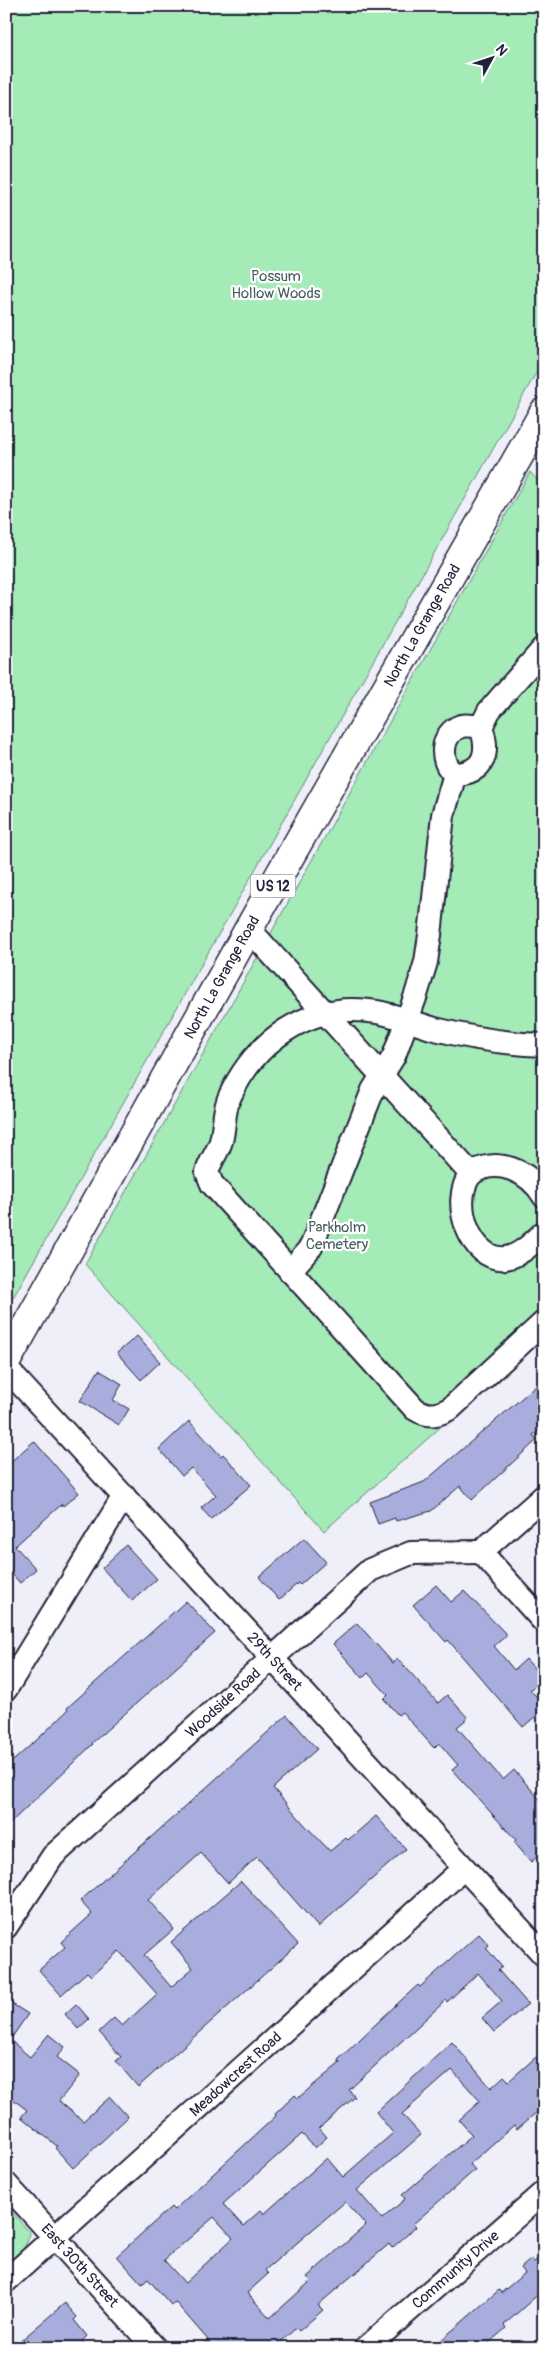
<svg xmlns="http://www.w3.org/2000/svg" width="550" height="2354" viewBox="0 0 550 2354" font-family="Pangolin,sans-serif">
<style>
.green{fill:#a4ebb8;stroke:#63867a}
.building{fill:#a8adde;stroke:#22223b;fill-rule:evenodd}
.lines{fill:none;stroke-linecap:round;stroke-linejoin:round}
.minor-casing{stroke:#22223b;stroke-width:26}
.major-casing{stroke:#22223b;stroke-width:31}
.minor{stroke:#fff;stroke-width:22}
.major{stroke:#fff;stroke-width:28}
.labels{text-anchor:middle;stroke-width:4.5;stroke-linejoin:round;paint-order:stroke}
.shield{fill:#fff;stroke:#646476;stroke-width:1}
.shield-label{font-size:14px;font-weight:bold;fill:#22223b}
.park-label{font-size:15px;fill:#495e60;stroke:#fff}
.street-label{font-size:15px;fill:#22223b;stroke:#fff}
</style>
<rect width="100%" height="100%" fill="#eeeff8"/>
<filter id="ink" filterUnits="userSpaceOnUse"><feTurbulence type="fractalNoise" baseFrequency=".02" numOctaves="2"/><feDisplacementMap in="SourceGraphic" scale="10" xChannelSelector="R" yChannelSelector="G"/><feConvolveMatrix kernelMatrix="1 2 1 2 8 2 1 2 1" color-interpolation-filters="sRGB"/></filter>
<g filter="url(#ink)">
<!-- green -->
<g class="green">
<path d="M6 6H544V359L6 1310Z"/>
<path d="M530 472 544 488V1335L324 1531 85 1264Z"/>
<path d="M6 2205 29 2232C29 2248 17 2255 6 2264Z"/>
</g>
<!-- building -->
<g class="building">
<path d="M137 1336 160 1362 141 1380 117 1353Z"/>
<path d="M99 1370 122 1384 113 1400 129 1409 119 1425 80 1401Z"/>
<path d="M544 1379V1426L533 1435 537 1440 472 1500 460 1486 431 1511 396 1521 395 1518 378 1524 370 1502 424 1482Z"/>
<path d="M189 1421 221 1456 223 1454 251 1485 211 1519 201 1508 216 1495 191 1468 182 1476 159 1449Z"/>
<path d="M34 1441 79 1493 63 1506 62 1504 15 1546 36 1569 20 1583 6 1567V1466Z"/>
<path d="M304 1538 326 1562 300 1585 298 1583 279 1600 259 1577Z"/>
<path d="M126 1545 157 1579 132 1601 102 1568Z"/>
<path d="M436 1585 451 1602 464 1591 507 1635 494 1646 514 1670 526 1659 543 1678 530 1690 544 1704V1709L523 1727 448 1640 446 1642 413 1605Z"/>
<path d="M186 1601 215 1633 92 1743 93 1744 6 1827V1767L40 1737 68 1710 67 1708Z"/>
<path d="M357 1623 393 1663 398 1659 438 1703 447 1695 468 1718 457 1727 503 1780 514 1770 544 1804V1851L531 1862 514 1842 516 1840 452 1770 458 1765 439 1743 434 1748 402 1712 398 1715 384 1699 388 1695 368 1673 363 1678 333 1644Z"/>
<path d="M287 1715 317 1749 273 1788 304 1824 330 1851 346 1838 348 1840 376 1816 406 1849 318 1927 257 1857 228 1883 201 1853 165 1885 148 1900 174 1929 144 1955 171 1987 193 1968 171 1942 241 1881 298 1944 138 2087 116 2061 121 2057 99 2032 114 2018 122 2026 157 1994 119 1951 91 1976 87 1972 61 1995 39 1970 65 1947 61 1942 92 1914 80 1901Z"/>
<path d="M479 1934 489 1945 486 1948 502 1967 498 1970 528 2004 494 2032 482 2018 502 2001 478 1973 447 2002 446 2000 349 2090 355 2097 319 2128 327 2137 315 2148 302 2134 223 2204 243 2226 261 2210 264 2214 327 2158 343 2177 393 2133 376 2112 452 2042 491 2088 504 2076 509 2081 536 2057 544 2066V2106L517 2129 514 2125 470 2164 475 2170 413 2224 416 2227 392 2248 389 2244 318 2305 323 2310 299 2331 296 2328 274 2348H199L208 2340 175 2302 171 2305 148 2279 142 2284 117 2256 171 2207 174 2210 276 2116 275 2114 295 2095 298 2098 340 2063 338 2060 397 2004 418 1985 420 1987ZM452 2070 480 2101 459 2120 472 2135 402 2195 405 2199 382 2219 357 2190 421 2135 402 2114ZM345 2202 366 2225 307 2277 311 2281 270 2318 247 2293 268 2274 265 2270ZM214 2217 233 2238 185 2283 164 2260Z"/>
<path d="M6 2000 28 2014 10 2040 30 2057 49 2034 65 2047 57 2057 80 2075 59 2101 83 2121 110 2097 128 2117 73 2168 55 2148 57 2146 21 2117 27 2110 6 2094Z"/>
<path d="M76 2004 89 2019 78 2029 65 2014Z"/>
<path d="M544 2254V2289L504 2325 506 2328 483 2348H432L499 2290 501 2293 525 2273 521 2268 531 2259 534 2262Z"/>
<path d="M65 2303 77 2317 74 2320 87 2336 82 2341 88 2348H12Z"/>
</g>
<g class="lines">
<!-- minor casing -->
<g class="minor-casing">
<g id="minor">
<path d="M455 774C439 763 440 733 461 726 467 725 475 726 481 727"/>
<path d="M249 929 471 1174C449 1201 471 1262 505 1258 521 1256 533 1242 544 1232"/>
<path d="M544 1045C507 1044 471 1038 435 1029 413 1023 392 1013 369 1011 307 1003 255 1042 230 1096 223 1110 225 1126 221 1141 218 1152 210 1161 207 1172L212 1184 415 1409C428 1417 437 1416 451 1408L544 1322"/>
<path d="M471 1174C496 1156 529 1171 544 1196"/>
<path d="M290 1271 311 1247 373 1090 394 1056 416 995 426 962 430 935 443 815 455 774C485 773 490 752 481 727L489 711 544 648"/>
<path id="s1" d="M6 1368 544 1955"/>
<path d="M544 1496 481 1552 544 1622"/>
<path d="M6 1689 124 1496"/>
<path id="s2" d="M6 1927 53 1856 370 1570 411 1553 481 1552"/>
<path id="s3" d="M6 2184 155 2348"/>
<path id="s4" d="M6 2281 464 1868"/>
<path id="s5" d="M366 2348 544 2192"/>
</g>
</g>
<!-- major casing -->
<g class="major-casing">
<g id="major">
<path id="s6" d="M6 1362 256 916 544 412"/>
</g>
</g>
<!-- minor -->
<use href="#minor" class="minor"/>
<!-- major -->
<use href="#major" class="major"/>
</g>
</g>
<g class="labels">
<!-- shield labels -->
<rect class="shield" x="250.5" y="874.5" width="45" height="23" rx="4"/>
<g class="shield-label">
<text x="273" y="891">US 12</text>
</g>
<!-- park labels -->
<g class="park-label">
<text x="276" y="281">Possum<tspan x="276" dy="17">Hollow Woods</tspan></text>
<text x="337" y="1232">Parkholm<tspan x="337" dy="17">Cemetery</tspan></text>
</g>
<!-- street labels -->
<g class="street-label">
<text dy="5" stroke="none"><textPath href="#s6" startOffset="846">North La Grange Road</textPath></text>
<text dy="5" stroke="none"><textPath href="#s6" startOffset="441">North La Grange Road</textPath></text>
<text dy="5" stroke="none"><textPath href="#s1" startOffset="398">29th Street</textPath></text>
<text dy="5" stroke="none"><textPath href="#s2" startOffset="314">Woodside Road</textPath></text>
<text dy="5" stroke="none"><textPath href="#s4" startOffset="309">Meadowcrest Road</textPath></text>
<text dy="5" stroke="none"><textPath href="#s3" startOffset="110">East 30th Street</textPath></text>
<text dy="5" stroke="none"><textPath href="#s5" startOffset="119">Community Drive</textPath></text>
</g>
</g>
<!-- margin -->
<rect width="550" height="2354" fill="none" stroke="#fff" stroke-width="25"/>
<rect x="12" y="12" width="525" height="2329" fill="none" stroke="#22223b" stroke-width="2" filter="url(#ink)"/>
<!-- north arrow -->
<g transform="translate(492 58) rotate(50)" stroke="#ffffff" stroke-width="4" paint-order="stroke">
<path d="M0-4L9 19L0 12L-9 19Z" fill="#22223b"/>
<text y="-8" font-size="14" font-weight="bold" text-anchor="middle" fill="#22223b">N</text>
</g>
</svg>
